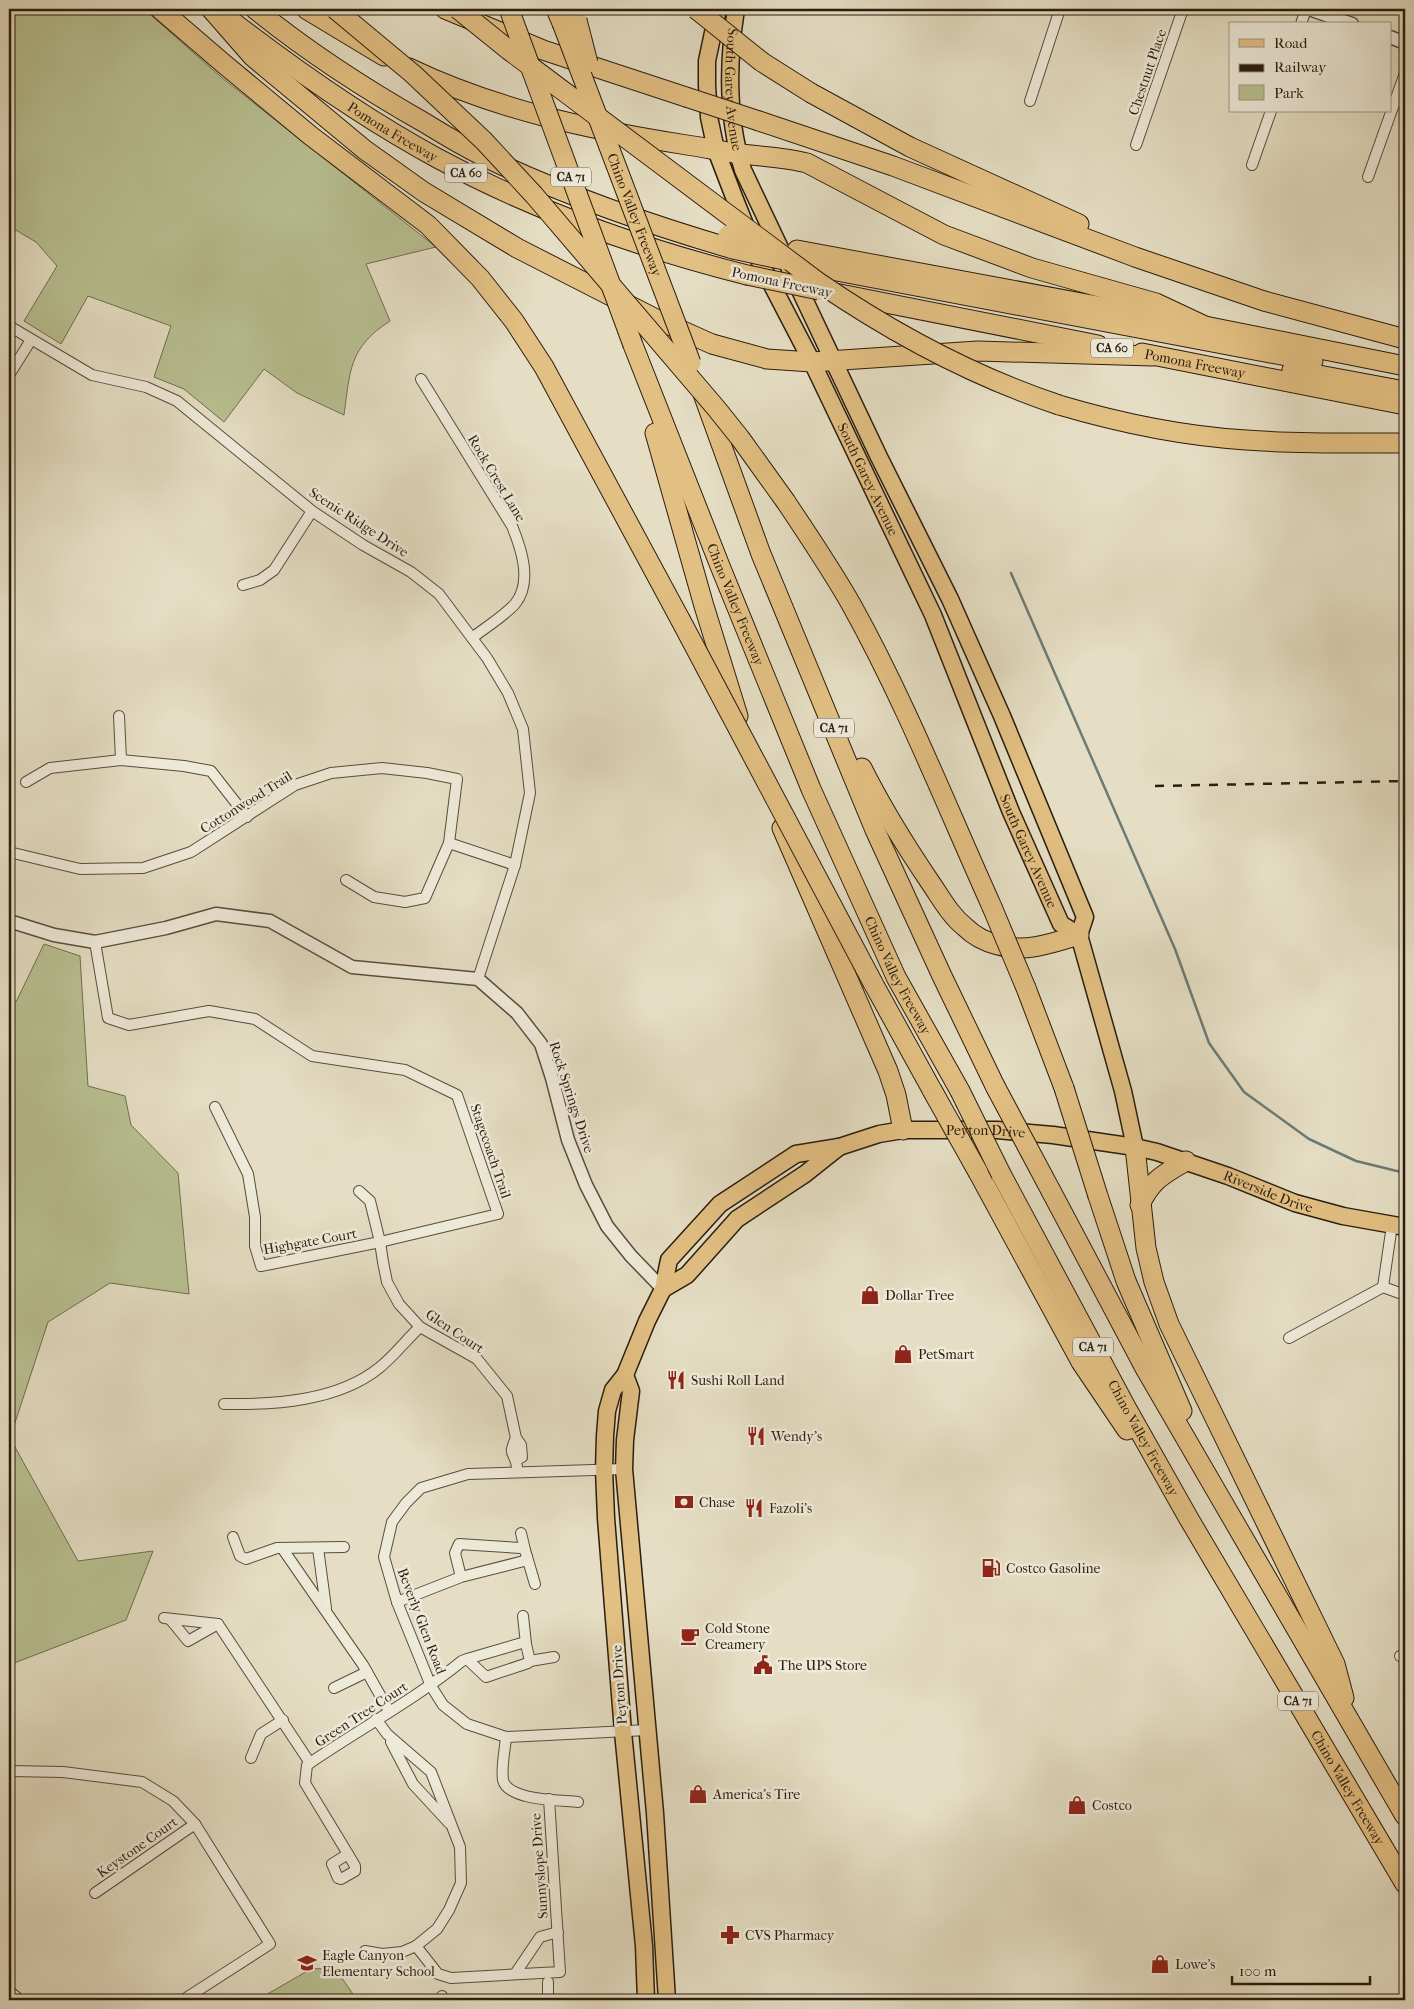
<svg xmlns="http://www.w3.org/2000/svg" width="1414" height="2009" viewBox="0 0 1414 2009" font-family="'IM FELL French Canon',serif">
<style>
.green{fill:#b8c091;stroke:#716e50}
.lines{fill:none;stroke-linecap:round;stroke-linejoin:round}
.stream{stroke:#6b7b75;stroke-width:2.5}
.minor-casing{stroke:#594c3c;stroke-width:12}
.tertiary-casing{stroke:#594c3c;stroke-width:15}
.primary-casing{stroke:#2a1c0e;stroke-width:19}
.motorway-casing{stroke:#2a1c0e;stroke-width:21}
.minor{stroke:#eeead9;stroke-width:10}
.tertiary{stroke:#eeead9;stroke-width:12}
.primary{stroke:#e2bf82;stroke-width:16}
.motorway{stroke:#e2bf82;stroke-width:19}
.rail{stroke:#2a1c0e;stroke-width:2.5;stroke-dasharray:9 9;stroke-linecap:butt}
.motorway-bridge-casing{stroke:#2a1c0e;stroke-width:21;stroke-linecap:butt}
.motorway-bridge{stroke:#e2bf82;stroke-width:19}
.labels{text-anchor:middle;stroke-width:5;stroke-linejoin:round;paint-order:stroke}
.shield{fill:#eeead9;stroke:#655a4b;stroke-width:1}
.shield-label{font-size:12px;font-weight:bold;fill:#2a1c0e}
.street-label{font-size:14px;fill:#2a1c0e;stroke:#eeead9}
.poi-label{font-size:14px;fill:#2a1c0e;stroke:#eeead9;text-anchor:start}
</style>
<rect width="100%" height="100%" fill="#e5dec4"/>
<filter id="stains"><feTurbulence type="fractalNoise" baseFrequency=".004" numOctaves="4"/><feColorMatrix values="0 0 0 0 .2 0 0 0 0 .09 0 0 0 0 .02 0 0 0 .5 -.17"/></filter>
<radialGradient id="worn" r=".72"><stop offset=".6" stop-color="#630" stop-opacity="0"/><stop offset="1" stop-color="#630" stop-opacity=".3"/></radialGradient>
<!-- green -->
<g class="green">
<path d="M9 9H144L221 77 436 247 366 264 390 321C349 347 350 371 344 415L297 393 264 369 224 422 184 389 154 377 171 326 88 296 61 344 24 321 57 266 36 242 9 226Z"/>
<path d="M44 944 80 956 88 1086 125 1096 131 1125 178 1173 189 1294 110 1283 48 1322 10 1438 78 1561 153 1551 126 1620 9 1665V1001L16 1002Z"/>
<path d="M335 1968 357 2000H257L311 1969Z"/>
</g>
<g class="lines">
<!-- stream -->
<path class="stream" d="M1011 573 1175 949 1209 1043 1244 1092 1309 1139 1356 1161 1405 1173"/>
<!-- minor casing -->
<g class="minor-casing">
<g id="minor">
<path d="M1301 24 1306 9"/>
<path d="M1030 101 1060 9"/>
<path d="M1136 145 1183 9"/>
<path d="M1252 165 1271 111"/>
<path d="M1368 177 1405 73"/>
<path d="M9 326 92 375 146 387 177 401 312 511 363 545 411 572 439 594 487 658 508 693 523 729 530 793 515 865 478 979"/>
<path d="M9 375 31 340"/>
<path d="M421 379 512 526C521 548 533 582 515 604 503 617 486 627 472 638"/>
<path d="M243 585 260 580 274 570 312 511"/>
<path d="M119 716 121 760"/>
<path d="M26 782 50 768 121 760 184 766 211 771 247 817"/>
<path d="M449 843 515 865"/>
<path d="M9 852 80 869 143 868 191 852 295 785 331 773 382 768 427 773 457 779 449 843 425 898 405 902 374 897 346 880"/>
<path d="M95 942 108 1018 129 1025 209 1011 255 1019 312 1056 405 1070 457 1095 498 1214 380 1242 261 1266 255 1246V1217L248 1174 215 1107"/>
<path d="M359 1191 370 1201 380 1242 383 1262 387 1282 399 1304 420 1327 477 1359 507 1396 516 1438 521 1445 522 1457 516 1460"/>
<path d="M1383 1287 1392 1225"/>
<path d="M1383 1287 1405 1295"/>
<path d="M1289 1338 1383 1287"/>
<path d="M224 1404C274 1405 338 1401 379 1368 394 1356 406 1340 420 1327"/>
<path d="M516 1438C507 1457 515 1451 517 1467"/>
<path d="M624 1469 468 1474 421 1488 406 1503 392 1522 384 1557 397 1602 431 1686 443 1705 467 1724 506 1737 647 1730"/>
<path d="M521 1533 525 1550"/>
<path d="M233 1537 240 1556 246 1559 277 1548 344 1547"/>
<path d="M282 1548 363 1665 389 1711"/>
<path d="M318 1548 326 1608"/>
<path d="M527 1557 535 1584"/>
<path d="M397 1602 461 1577 524 1561 527 1557 525 1550 521 1548 459 1544 455 1553 461 1577"/>
<path d="M523 1616 526 1644"/>
<path d="M164 1618 218 1624 310 1763"/>
<path d="M170 1619 188 1641 218 1624"/>
<path d="M1400 1656 1405 1658"/>
<path d="M530 1661 554 1657"/>
<path d="M334 1688 367 1672"/>
<path d="M506 1737C505 1750 501 1767 503 1780 508 1801 561 1800 578 1802"/>
<path d="M391 1742 413 1784 449 1823"/>
<path d="M251 1758 261 1734 283 1720"/>
<path d="M9 1771 63 1772 142 1782 173 1801 195 1824 270 1944 183 2000"/>
<path d="M348 1854 332 1864 338 1878 341 1879 355 1871V1866L348 1854 305 1783 307 1765C358 1730 414 1700 462 1661L467 1659 522 1643 526 1644 530 1661 528 1663 486 1677 467 1659"/>
<path d="M95 1893 195 1824"/>
<path d="M416 1946 438 1974 451 1978 560 1972 549 1799"/>
<path d="M365 1951 382 1954 402 1952 416 1946 437 1929 449 1910 461 1883 460 1847 431 1772 387 1734 376 1719"/>
<path d="M515 1974 540 1937 558 1932"/>
<path d="M9 1991 20 2000"/>
<path d="M442 1996 443 2000"/>
<path d="M548 2000V1982"/>
</g>
</g>
<!-- tertiary casing -->
<g class="tertiary-casing">
<g id="tertiary">
<path d="M1309 9 1352 24"/>
<path d="M1390 37 1405 43"/>
<path d="M9 921 54 935 95 942 166 928 216 914 270 921 352 967 478 979 517 1013 541 1044 552 1078 568 1140 586 1185 607 1226 631 1256 663 1289"/>
</g>
</g>
<!-- primary casing -->
<g class="primary-casing">
<g id="primary">
<path id="s1" d="M718 9 707 61V85L709 117 716 150 734 197 760 262 812 362 933 615 1011 812 1061 924 1079 935"/>
<path id="s2" d="M736 9C728 60 727 119 743 170L879 457 950 599 1002 716 1085 917 1079 935 1123 1091 1135 1147"/>
<path d="M663 1289 687 1275 737 1219 805 1174 839 1147"/>
<path d="M625 1375 631 1391 625 1440 624 1469 655 1813 667 2000"/>
<path id="s3" d="M646 2000 644 1946 623 1732 606 1518 604 1470 605 1436 607 1411 613 1390 625 1375 647 1321 663 1289 669 1260 720 1204 796 1154 839 1147 879 1134 903 1130H997L1053 1135 1135 1147 1157 1152 1228 1176 1295 1203 1343 1216 1405 1227"/>
</g>
</g>
<!-- motorway casing -->
<g class="motorway-casing">
<g id="motorway">
<path d="M160 9 224 64 311 136 428 225 480 278 514 321 544 367 680 619"/>
<path d="M211 9 253 57 365 150 424 192 517 248 656 319 712 344 767 359 812 362 978 351 1153 356"/>
<path d="M255 9C308 52 365 89 425 123 446 136 468 149 491 160 569 197 651 225 733 249"/>
<path d="M306 9 384 56"/>
<path d="M445 9 543 50 686 97"/>
<path d="M556 9 562 23"/>
<path id="s4" d="M233 22C298 72 365 119 437 158 535 211 640 248 747 275"/>
<path d="M762 62 811 93 910 147 1079 224"/>
<path d="M409 68C497 110 591 130 687 145 708 148 729 153 751 155 770 157 789 158 807 163L944 235 1032 268 1156 303 1205 326"/>
<path d="M759 121 893 166 1135 257 1220 286 1264 301 1405 339"/>
<path d="M797 250 1205 326 1405 366"/>
<path d="M805 265 1313 361"/>
<path d="M835 293 1098 345"/>
<path id="s5" d="M633 345 720 566 811 789 896 977 960 1091"/>
<path id="s6" d="M1142 353 1405 405"/>
<path d="M1292 370 1405 391"/>
<path d="M703 394 761 554 875 830 942 976 995 1086"/>
<path d="M1059 405C1120 423 1182 436 1246 440 1299 444 1352 443 1405 443"/>
<path d="M655 433 704 606 738 716"/>
<path d="M786 502C808 535 831 569 851 604 905 701 946 805 992 907"/>
<path d="M862 768C882 808 905 845 930 882 941 898 950 915 965 927 974 936 986 942 998 945 1025 953 1053 943 1079 935"/>
<path d="M782 828 888 1071 896 1095 903 1130"/>
<path d="M873 983 932 1090"/>
<path d="M1026 988 1064 1088"/>
<path d="M1135 1147 1146 1248 1154 1282 1169 1324 1335 1664 1344 1698"/>
<path d="M978 1172 1081 1362 1127 1430"/>
<path id="s7" d="M1001 1174 1127 1409 1189 1519 1405 1884"/>
<path d="M1051 1191 1146 1370 1405 1816"/>
<path d="M1098 1196 1126 1281 1182 1411"/>
<path d="M1140 1205C1151 1180 1164 1174 1186 1161"/>
</g>
</g>
<!-- minor -->
<use href="#minor" class="minor"/>
<!-- tertiary -->
<use href="#tertiary" class="tertiary"/>
<!-- primary -->
<use href="#primary" class="primary"/>
<!-- motorway -->
<use href="#motorway" class="motorway"/>
<!-- rail -->
<path class="rail" d="M1155 786 1405 781"/>
<!-- motorway-bridge casing -->
<g class="motorway-bridge-casing">
<g id="motorway-bridge">
<path d="M335 9 413 74 484 141 534 195 716 408 740 438 786 502"/>
<path d="M458 9 510 51 818 282C894 334 972 376 1059 405"/>
<path d="M509 9 633 345"/>
<path d="M696 9 762 62"/>
<path d="M577 20 588 63"/>
<path id="s8" d="M562 23 691 363"/>
<path d="M686 97 759 121"/>
<path d="M728 235 757 242"/>
<path d="M733 249 784 260"/>
<path d="M747 275 819 290"/>
<path d="M680 619 873 983"/>
<path d="M992 907 1026 988"/>
<path d="M995 1086 1051 1191"/>
<path d="M1064 1088 1098 1196"/>
<path d="M932 1090 978 1172"/>
<path d="M960 1091 1001 1174"/>
</g>
</g>
<!-- motorway-bridge -->
<use href="#motorway-bridge" class="motorway-bridge"/>
</g>
<!-- icons -->
<defs>
<g id="shop-bare" transform="scale(1.5)"><path d="M-5-2.5h2.3a2.7 3.5 0 0 1 5.4 0H5L5.5 6h-11ZM-1.5-2.5h3a1.5 2.3 0 0 0-3 0Z" fill="#8f2418" stroke="#eeead9" stroke-width="2.5" paint-order="stroke"/></g>
<g id="restaurant-bare" transform="scale(1.5)"><path d="M-5-6h1v4h1v-4h1v4h1v-4h1v5L-1.5 .5V6h-2V.5L-5-1ZM5-6V6H3V1.5H1.5Q1.5-4 5-6Z" fill="#8f2418" stroke="#eeead9" stroke-width="2.5" paint-order="stroke"/></g>
<g id="bank-bare" transform="scale(1.5)"><path d="M-6-4H6V4H-6ZM0-2.3a2.3 2.3 0 1 0 0 4.6a2.3 2.3 0 1 0 0-4.6Z" fill="#8f2418" stroke="#eeead9" stroke-width="2.5" paint-order="stroke"/></g>
<g id="fuel-bare" transform="scale(1.5)"><path d="M-5.5-6h7V0h2V4h1.3V-2.5L3-4.5l.8-.8L6-3V5H2.5V1h-1V6h-7ZM-4.2-4.7v3.2H.2V-4.7Z" fill="#8f2418" stroke="#eeead9" stroke-width="2.5" paint-order="stroke"/></g>
<g id="cafe-bare" transform="scale(1.5)"><path d="M-5.5-4.5H6V0H3Q3 3.5 0 3.5H-2.5Q-5.5 3.5-5.5 0ZM3-3.2v2h1.7v-2ZM-6 4.5H4V6H-6Z" fill="#8f2418" stroke="#eeead9" stroke-width="2.5" paint-order="stroke"/></g>
<g id="civic-bare" transform="scale(1.5)"><path d="M-.6-6.5H3V-4.5H.6V-3L4-1V1h2V6H-6V1h2V-1L-.6-3ZM-1.2 2.5V6h2.4V2.5Z" fill="#8f2418" stroke="#eeead9" stroke-width="2.5" paint-order="stroke"/></g>
<g id="pharmacy-bare" transform="scale(1.5)"><path d="M-2-6h4v4h4v4h-4v4h-4v-4h-4v-4h4Z" fill="#8f2418" stroke="#eeead9" stroke-width="2.5" paint-order="stroke"/></g>
<g id="school-bare" transform="scale(1.5)"><path d="M0-5L7-2L0 1L-7-2ZM-4 1L0 2.5L4 1V4Q0 6-4 4Z" fill="#8f2418" stroke="#eeead9" stroke-width="2.5" paint-order="stroke"/></g>
</defs>
<g fill-rule="evenodd">
<use href="#shop-bare" x="870" y="1295"/>
<use href="#shop-bare" x="903" y="1354"/>
<use href="#restaurant-bare" x="676" y="1380"/>
<use href="#restaurant-bare" x="756" y="1436"/>
<use href="#bank-bare" x="684" y="1502"/>
<use href="#restaurant-bare" x="754" y="1508"/>
<use href="#fuel-bare" x="991" y="1568"/>
<use href="#cafe-bare" x="690" y="1636"/>
<use href="#civic-bare" x="763" y="1665"/>
<use href="#shop-bare" x="698" y="1794"/>
<use href="#shop-bare" x="1077" y="1805"/>
<use href="#pharmacy-bare" x="730" y="1935"/>
<use href="#school-bare" x="307" y="1963"/>
<use href="#shop-bare" x="1160" y="1964"/>
</g>
<g class="labels">
<!-- shield labels -->
<g class="shield">
<rect x="445" y="163.5" width="42" height="19" rx="4"/>
<rect x="551" y="167.5" width="40" height="19" rx="4"/>
<rect x="1091" y="338.5" width="42" height="19" rx="4"/>
<rect x="814" y="718.5" width="40" height="19" rx="4"/>
<rect x="1073" y="1337.5" width="40" height="19" rx="4"/>
<rect x="1278" y="1691.5" width="40" height="19" rx="4"/>
</g>
<g class="shield-label">
<text x="466" y="177">CA 60</text>
<text x="571" y="181">CA 71</text>
<text x="1112" y="352">CA 60</text>
<text x="834" y="732">CA 71</text>
<text x="1093" y="1351">CA 71</text>
<text x="1298" y="1705">CA 71</text>
</g>
<!-- street labels -->
<g class="street-label">
<text transform="translate(1147 72) rotate(-71)" y="5">Chestnut Place</text>
<text dy="5" stroke="none"><textPath href="#s2" startOffset="81">South Garey Avenue</textPath></text>
<text dy="5" stroke="none"><textPath href="#s4" startOffset="194">Pomona Freeway</textPath></text>
<text dy="5" stroke="none"><textPath href="#s8" startOffset="205">Chino Valley Freeway</textPath></text>
<text transform="translate(782 282) rotate(12)" y="5">Pomona Freeway</text>
<text dy="5" stroke="none"><textPath href="#s6" startOffset="54">Pomona Freeway</textPath></text>
<text transform="translate(497 478) rotate(59)" y="5">Rock Crest Lane</text>
<text dy="5" stroke="none"><textPath href="#s1" startOffset="506">South Garey Avenue</textPath></text>
<text transform="translate(359 522) rotate(33)" y="5">Scenic Ridge Drive</text>
<text dy="5" stroke="none"><textPath href="#s5" startOffset="279">Chino Valley Freeway</textPath></text>
<text transform="translate(246 802) rotate(-32)" y="5">Cottonwood Trail</text>
<text dy="5" stroke="none"><textPath href="#s1" startOffset="911">South Garey Avenue</textPath></text>
<text dy="5" stroke="none"><textPath href="#s5" startOffset="684">Chino Valley Freeway</textPath></text>
<text transform="translate(572 1097) rotate(72)" y="5">Rock Springs Drive</text>
<text dy="5" stroke="none"><textPath href="#s3" startOffset="1115">Peyton Drive</textPath></text>
<text transform="translate(491 1151) rotate(71)" y="5">Stagecoach Trail</text>
<text dy="5" stroke="none"><textPath href="#s3" startOffset="1406">Riverside Drive</textPath></text>
<text transform="translate(310 1241) rotate(-10)" y="5">Highgate Court</text>
<text transform="translate(455 1331) rotate(34)" y="5">Glen Court</text>
<text dy="5" stroke="none"><textPath href="#s7" startOffset="300">Chino Valley Freeway</textPath></text>
<text transform="translate(422 1621) rotate(69)" y="5">Beverly Glen Road</text>
<text transform="translate(619 1685) rotate(-94)" y="5">Peyton Drive</text>
<text transform="translate(361 1714) rotate(-33)" y="5">Green Tree Court</text>
<text dy="5" stroke="none"><textPath href="#s7" startOffset="705">Chino Valley Freeway</textPath></text>
<text transform="translate(137 1847) rotate(-35)" y="5">Keystone Court</text>
<text transform="translate(539 1866) rotate(-94)" y="5">Sunnyslope Drive</text>
</g>
<!-- poi labels -->
<g class="poi-label">
<text x="885" y="1300">Dollar Tree</text>
<text x="918" y="1359">PetSmart</text>
<text x="691" y="1385">Sushi Roll Land</text>
<text x="771" y="1441">Wendy's</text>
<text x="699" y="1507">Chase</text>
<text x="769" y="1513">Fazoli's</text>
<text x="1006" y="1573">Costco Gasoline</text>
<text x="705" y="1633">Cold Stone<tspan x="705" dy="16">Creamery</tspan></text>
<text x="778" y="1670">The UPS Store</text>
<text x="713" y="1799">America's Tire</text>
<text x="1092" y="1810">Costco</text>
<text x="745" y="1940">CVS Pharmacy</text>
<text x="322" y="1960">Eagle Canyon<tspan x="322" dy="16">Elementary School</tspan></text>
<text x="1175" y="1969">Lowe's</text>
</g>
</g>
<!-- margin -->
<rect width="1414" height="2009" fill="none" stroke="#e5dec4" stroke-width="30"/>
<rect x="10" y="10" width="1394" height="1989" fill="none" stroke="#2a1c0e" stroke-width="2.5"/>
<rect x="15" y="15" width="1384" height="1979" fill="none" stroke="#2a1c0e"/>
<!-- legend -->
<rect x="1229" y="22" width="162" height="90" fill="#eeead9" stroke="#a09888"/>
<rect x="1239" y="39" width="25" height="8" fill="#e2bf82" stroke="#a09888"/>
<text x="1274" y="48" font-size="15" fill="#2a1c0e">Road</text>
<rect x="1239" y="64" width="25" height="8" fill="#2a1c0e" stroke="#a09888"/>
<text x="1274" y="72" font-size="15" fill="#2a1c0e">Railway</text>
<rect x="1239" y="85" width="25" height="15" fill="#b8c091" stroke="#a09888"/>
<text x="1274" y="98" font-size="15" fill="#2a1c0e">Park</text>
<!-- scale -->
<path d="M1232 1976v8h138v-8" fill="none" stroke="#2a1c0e" stroke-width="2.5"/>
<text x="1239" y="1976" font-size="15" fill="#2a1c0e" stroke="#eeead9" stroke-width="4" paint-order="stroke">100 m</text>
<rect width="100%" height="100%" filter="url(#stains)"/>
<rect width="100%" height="100%" fill="url(#worn)"/>
</svg>
